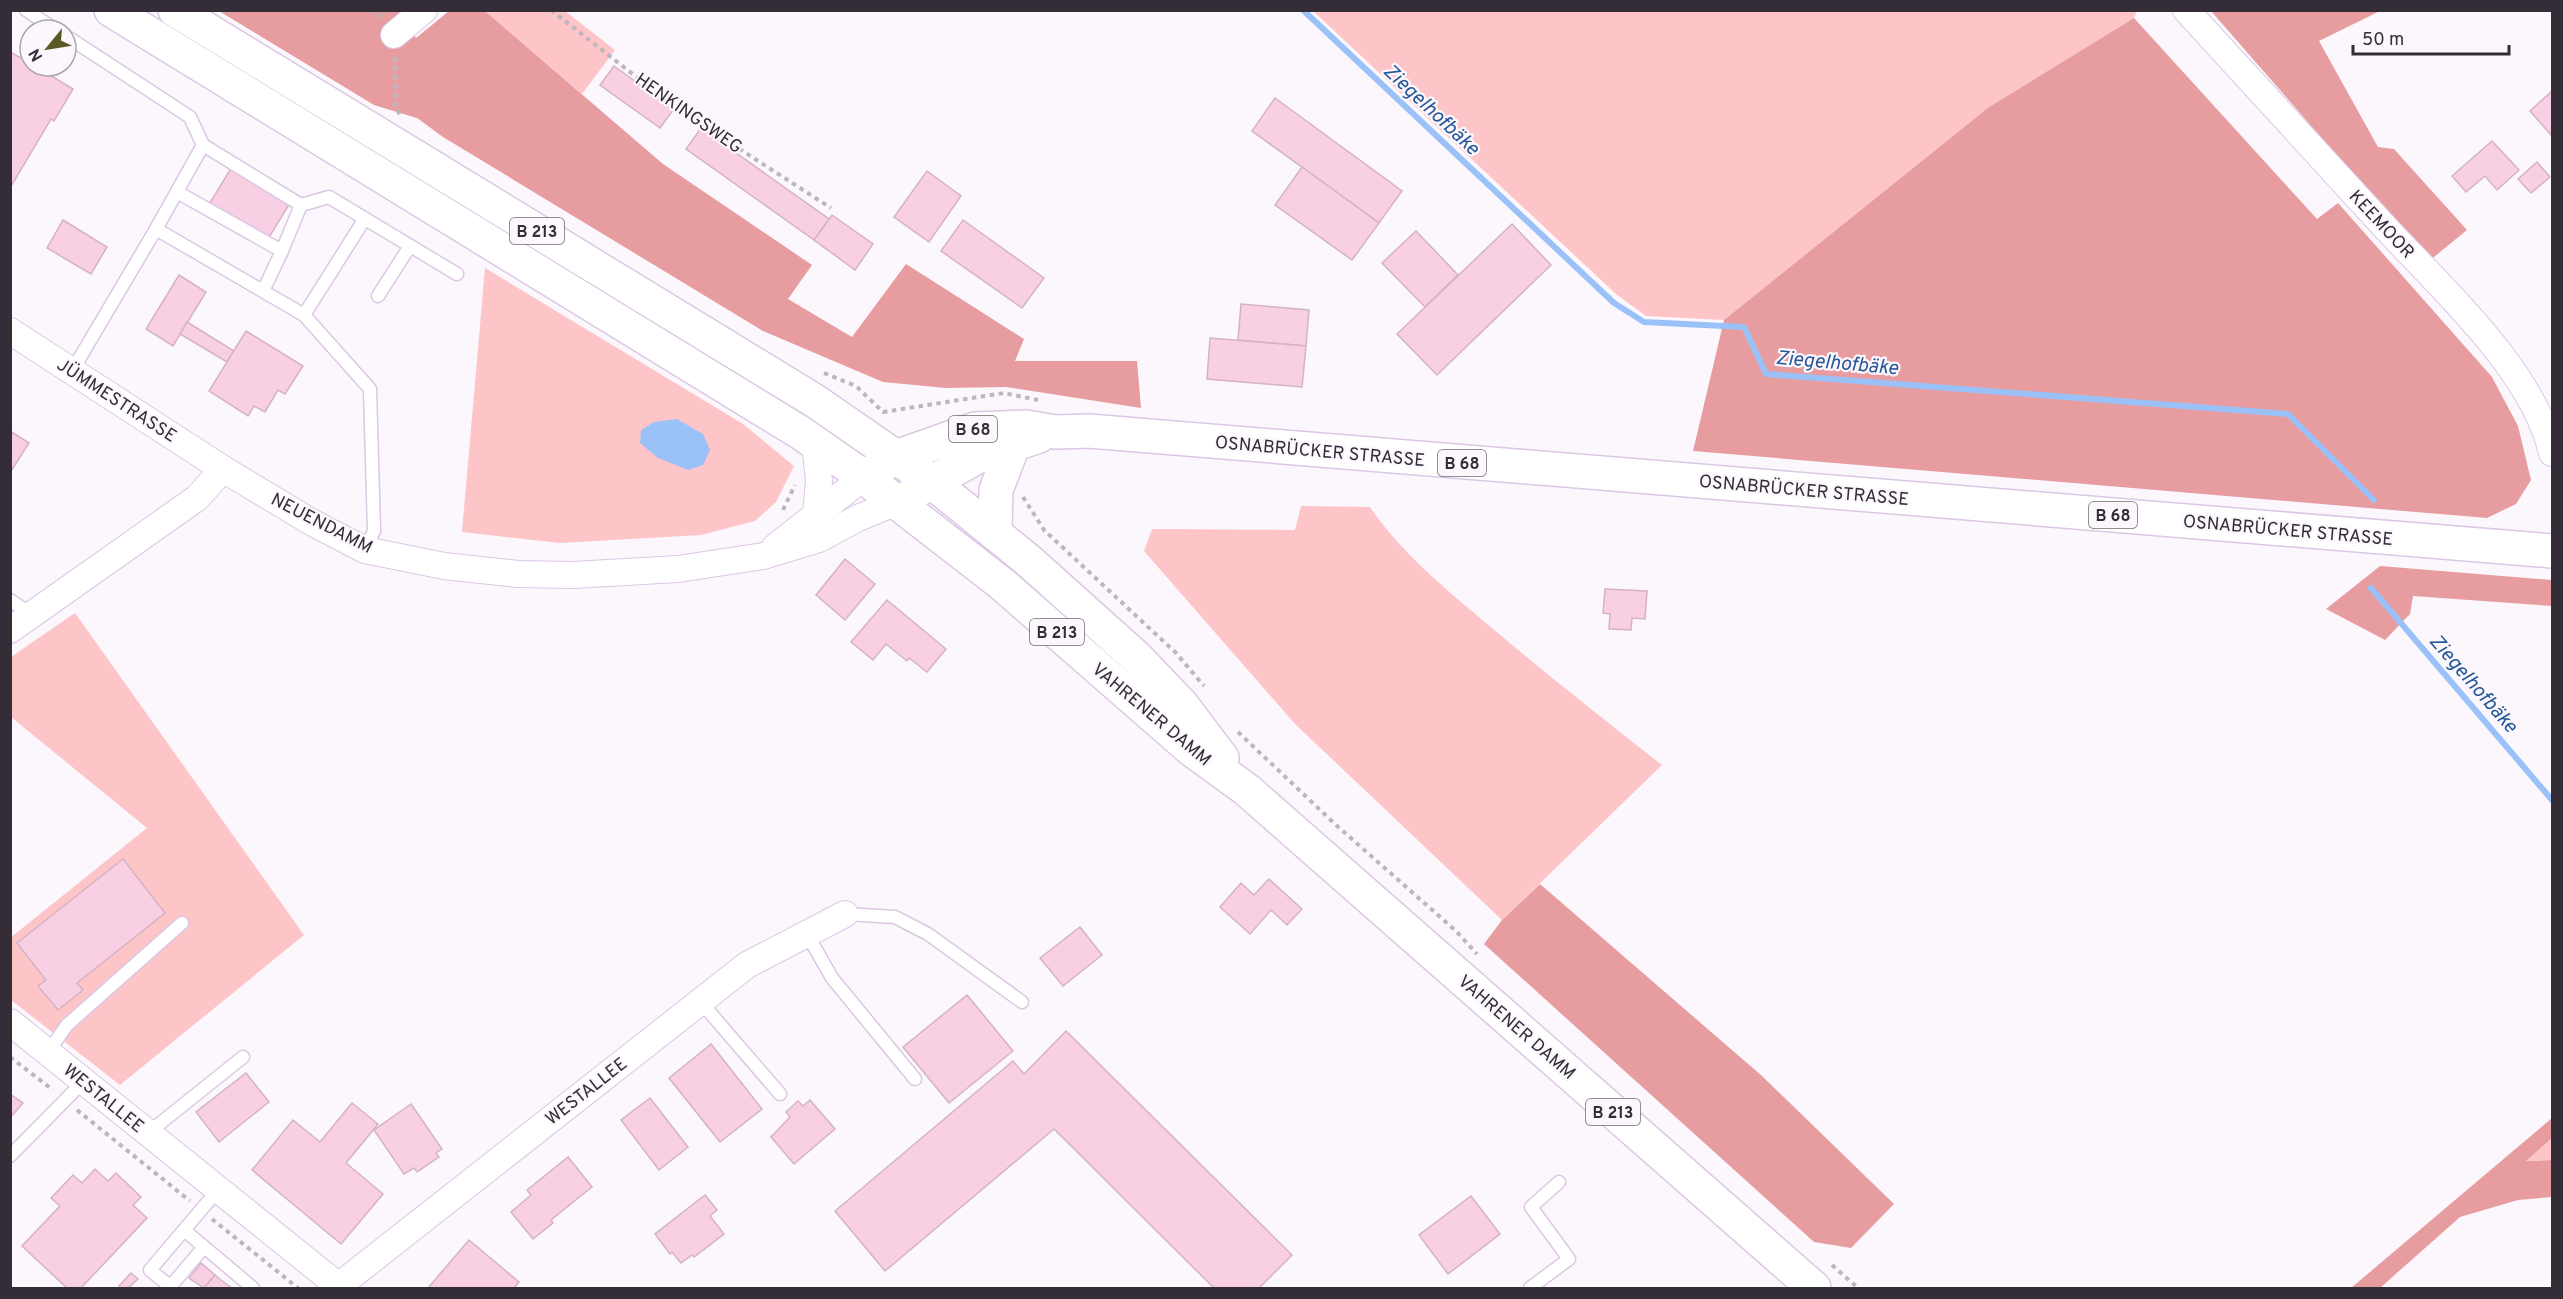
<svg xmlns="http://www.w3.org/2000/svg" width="2563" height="1299" viewBox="0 0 2563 1299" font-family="Overpass,sans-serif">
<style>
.green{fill:#fdc5c7}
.forest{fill:#e79da0}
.water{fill:#9bc2f8}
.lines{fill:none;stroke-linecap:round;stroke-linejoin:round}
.stream{stroke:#9bc2f8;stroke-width:6}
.building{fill:#f8cfe3;stroke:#d5b3c4;stroke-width:1.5}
.service-casing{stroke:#dcc7e4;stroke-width:15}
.minor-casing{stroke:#dcc7e4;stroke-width:28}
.primary-casing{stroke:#dcc7e4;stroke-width:36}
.trunk-casing{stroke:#dcc7e4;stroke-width:36}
.path{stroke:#bcb7be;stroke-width:4;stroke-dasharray:4.5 4.5;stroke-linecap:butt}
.service{stroke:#fff;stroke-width:12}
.minor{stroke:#fff;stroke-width:26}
.primary{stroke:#fff;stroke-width:33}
.trunk{stroke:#fff;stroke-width:33}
.labels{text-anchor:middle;stroke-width:4.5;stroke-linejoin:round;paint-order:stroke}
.shield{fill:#fbf7fd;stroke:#706972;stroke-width:1.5}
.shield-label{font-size:16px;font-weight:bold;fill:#342c37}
.street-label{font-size:18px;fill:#342c37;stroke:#fbf7fd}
.water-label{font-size:20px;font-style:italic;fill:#265797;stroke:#fbf7fd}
</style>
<rect width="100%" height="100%" fill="#fbf7fd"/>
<!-- green -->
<g class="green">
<path d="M485 11H565L615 50 582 94Z"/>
<path d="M1313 11H2137L2134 18 1989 107 1724 320 1646 316 1616 294Z"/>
<path d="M485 268 743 424 794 466 776 502 755 521 701 535 560 543 462 532Z"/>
<path d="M1301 506 1370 507C1401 553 1445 588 1487 624 1544 672 1603 719 1662 765L1502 920 1295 724 1144 551 1152 529 1295 530Z"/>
<path d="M75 613 304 935 120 1085 11 1000 10 938 147 828 11 717V657Z"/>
<path d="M2552 1138V1160L2525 1161Z"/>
</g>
<!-- forest -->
<g class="forest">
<path d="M219 11H400L416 38 449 11H485L663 164 812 265 788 299 852 337 906 264 1024 339 1015 361H1137L1141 408 1006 387 946 388 883 382 763 331 443 137 417 118 374 105Z"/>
<path d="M2211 11H2380L2319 41 2378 147 2394 149 2467 230 2429 261Z"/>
<path d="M2134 18 2317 219 2338 203 2492 377 2518 426 2531 480 2516 504 2487 518 1693 451 1724 320 1989 107Z"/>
<path d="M2380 566 2552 580V606L2413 596 2410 614 2385 640 2326 609Z"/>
<path d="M1540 884 1762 1076 1894 1204 1851 1248 1814 1242 1484 944 1502 920Z"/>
<path d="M2552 1118V1138L2526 1161 2552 1160V1197L2518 1200 2460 1217 2380 1288H2351Z"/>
</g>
<!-- water -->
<path class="water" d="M677 419 703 434 710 450 703 465 688 470 658 458 640 443 641 430 654 422Z"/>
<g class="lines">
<!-- stream -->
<g class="stream">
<path d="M1303 10 1614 303 1644 322 1744 327 1766 374 2288 414 2374 500"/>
<path d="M2371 588 2552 800"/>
</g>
</g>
<!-- building -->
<g class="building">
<path d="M10 52 30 63V66H35L73 89 54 121 51 119 10 188Z"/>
<path d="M614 66 674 109 660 128 600 85Z"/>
<path d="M2552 91V136L2530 111Z"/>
<path d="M1275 98 1402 191 1379 223 1252 131Z"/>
<path d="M701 128 829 219 814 240 686 149Z"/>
<path d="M2492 141 2519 170 2497 190 2485 176 2466 192 2452 176Z"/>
<path d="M236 160 295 195 263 247 205 211Z"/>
<path d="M2537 162 2550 177 2531 193 2518 179Z"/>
<path d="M1302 167 1379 223 1352 260 1275 205Z"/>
<path d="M927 171 961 196 929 242 894 217Z"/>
<path d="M832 215 873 244 855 270 814 240Z"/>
<path d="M63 220 107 247 91 274 47 248Z"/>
<path d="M963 220 1044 278 1022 308 941 251Z"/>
<path d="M1512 224 1551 265 1437 375 1397 334Z"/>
<path d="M1416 231 1458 275 1425 307 1382 263Z"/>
<path d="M179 275 206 292 173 346 146 329Z"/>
<path d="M1241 304 1309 310 1306 346 1238 340Z"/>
<path d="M187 322 234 351 227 362 180 334Z"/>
<path d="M246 331 303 366 285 394 278 390 265 412 254 406 248 416 209 391Z"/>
<path d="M1210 338 1306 346 1302 387 1207 379Z"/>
<path d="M10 431 29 443 10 473Z"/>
<path d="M845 559 875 584 845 620 816 595Z"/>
<path d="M1605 589 1647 591 1645 619 1632 618 1631 630 1609 629 1610 614 1603 613Z"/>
<path d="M887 600 946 649 927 672 909 658 907 661 886 644 873 660 851 642Z"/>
<path d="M123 859 165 913 77 983 83 990 58 1010 38 986 46 980 17 943Z"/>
<path d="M1269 879 1302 909 1287 925 1271 910 1250 934 1220 907 1241 883 1254 895Z"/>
<path d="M1080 927 1102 955 1063 986 1040 958Z"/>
<path d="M967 995 1013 1051 949 1103 903 1047Z"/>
<path d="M1066 1031 1292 1255 1259 1288H1214L1054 1129 885 1271 835 1211 1013 1061 1024 1074Z"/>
<path d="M711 1044 762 1109 720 1142 669 1078Z"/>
<path d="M246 1073 269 1102 219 1142 196 1112Z"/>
<path d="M10 1094 23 1103 10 1118Z"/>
<path d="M650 1098 688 1147 659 1170 621 1120Z"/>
<path d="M810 1100 835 1129 794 1164 771 1137 790 1117 786 1112 798 1101 803 1106Z"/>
<path d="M352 1103 378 1124 346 1163 383 1194 341 1244 252 1170 293 1120 320 1142Z"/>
<path d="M411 1104 442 1149 436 1153 439 1157 417 1172 414 1168 404 1174 374 1130Z"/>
<path d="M568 1157 592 1187 551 1220 553 1223 533 1239 511 1212 531 1195 527 1190Z"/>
<path d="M95 1169 108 1181 116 1173 141 1197 133 1205 147 1218 81 1288H67L22 1246 60 1206 51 1198 73 1175 82 1183Z"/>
<path d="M705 1195 717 1210 710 1216 724 1234 694 1257 692 1255 681 1263 672 1252 670 1254 655 1234Z"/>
<path d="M1471 1196 1500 1234 1448 1274 1419 1235Z"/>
<path d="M469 1240 519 1282 514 1288H428Z"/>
<path d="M201 1263 215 1275 204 1288 189 1278Z"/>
<path d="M131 1273 138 1279 128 1288H121L119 1286Z"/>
<path d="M215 1275 221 1280 232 1288H204Z"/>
</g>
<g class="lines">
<!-- service casing -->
<g class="service-casing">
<g id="service">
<path d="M26 10 56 30"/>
<path d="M66 36 190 117 203 145 156 229 72 371"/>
<path d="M203 145 301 205 329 197 457 274"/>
<path d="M177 192 282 251 263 291"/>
<path d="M156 229 304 315 370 389 374 531 365 550"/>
<path d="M282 251 301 205"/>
<path d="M378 296 410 246"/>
<path d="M304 315 364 220"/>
<path d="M10 600 32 615"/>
<path d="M845 914 895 917 928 934 1022 1002"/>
<path d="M807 934 832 978 915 1079"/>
<path d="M700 1001 780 1094"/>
<path d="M48 1052 67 1025 182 923"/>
<path d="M148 1133 243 1057"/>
<path d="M10 1156 84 1081"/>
<path d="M184 1230 253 1288"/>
<path d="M170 1287 204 1247"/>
<path d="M172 1288 150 1270 218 1190"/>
<path d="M1530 1288 1569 1259 1531 1207 1559 1182"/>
</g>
</g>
<!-- minor casing -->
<g class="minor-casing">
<g id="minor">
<path d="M2186 10C2252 82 2318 154 2383 225 2440 287 2534 371 2552 453"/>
<path d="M394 35 424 10"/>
<path d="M10 331 223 469 313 523 365 550 444 566 518 574 573 575 678 569 763 556 819 539 858 518 897 502"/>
<path d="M815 443 819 481 816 515"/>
<path d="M775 547 864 477"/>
<path d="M10 630 197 498 223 469"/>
<path d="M10 1022 341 1288"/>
<path d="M336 1288 747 965 845 914"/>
</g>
</g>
<!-- primary casing -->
<g class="primary-casing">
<g id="primary">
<path d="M896 457 933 483 1029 561 1136 657 1182 705 1222 758"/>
<path d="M914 492 977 457 1039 436"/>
<path d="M995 533 996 490 1014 443"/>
<path d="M1814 1288 1247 790 1192 750 1002 584 864 477 896 457 975 429 1026 427 1055 432 1089 431 2552 551"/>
</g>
</g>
<!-- trunk casing -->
<g class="trunk-casing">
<g id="trunk">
<path d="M111 10 801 433 864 477"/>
<path d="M175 10 815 401 896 457"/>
</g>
</g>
<!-- path -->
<g class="path">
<path d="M372 10 382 17"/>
<path d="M551 10 676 108 831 208"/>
<path d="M395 57V106L400 115"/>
<path d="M824 373 856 386 883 412 1004 393 1038 400"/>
<path d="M1023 497 1044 530 1176 653 1204 686"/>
<path d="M783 510 795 485"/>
<path d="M1238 732 1336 825 1456 931 1477 954"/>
<path d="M10 1057 53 1090"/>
<path d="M77 1110 190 1201"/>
<path d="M212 1219 298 1288"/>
<path d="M1832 1265 1858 1288"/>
</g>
<!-- service -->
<use href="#service" class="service"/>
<!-- minor -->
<use href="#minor" class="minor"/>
<!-- primary -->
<use href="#primary" class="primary"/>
<!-- trunk -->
<use href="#trunk" class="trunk"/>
</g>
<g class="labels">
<!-- shield labels -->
<g class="shield">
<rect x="510" y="218" width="54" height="26" rx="4.5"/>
<rect x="949" y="416" width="48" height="26" rx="4.5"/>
<rect x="1438" y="450" width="48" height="26" rx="4.5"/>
<rect x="2089" y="502" width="48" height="26" rx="4.5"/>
<rect x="1030" y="619" width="54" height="26" rx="4.5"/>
<rect x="1586" y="1099" width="54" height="26" rx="4.5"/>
</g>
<g class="shield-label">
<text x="537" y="237">B 213</text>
<text x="973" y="435">B 68</text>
<text x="1462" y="469">B 68</text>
<text x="2113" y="521">B 68</text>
<text x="1057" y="638">B 213</text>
<text x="1613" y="1118">B 213</text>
</g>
<!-- street labels -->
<g class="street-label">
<text transform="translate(689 113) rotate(35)" y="6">HENKINGSWEG</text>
<text transform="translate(2382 224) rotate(47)" y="6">KEEMOOR</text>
<text transform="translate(117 400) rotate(33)" y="6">JÜMMESTRASSE</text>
<text transform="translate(1320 451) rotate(5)" y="6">OSNABRÜCKER STRASSE</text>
<text transform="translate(1804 490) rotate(5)" y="6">OSNABRÜCKER STRASSE</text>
<text transform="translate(322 523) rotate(27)" y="6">NEUENDAMM</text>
<text transform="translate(2288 530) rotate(5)" y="6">OSNABRÜCKER STRASSE</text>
<text transform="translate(1152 714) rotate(40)" y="6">VAHRENER DAMM</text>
<text transform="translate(1517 1027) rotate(41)" y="6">VAHRENER DAMM</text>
<text transform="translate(586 1091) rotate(-38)" y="6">WESTALLEE</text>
<text transform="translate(104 1098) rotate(39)" y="6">WESTALLEE</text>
</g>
<!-- water labels -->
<g class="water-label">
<text transform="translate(1432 109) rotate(43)" y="7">Ziegelhofbäke</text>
<text transform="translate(1837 362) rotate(5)" y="7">Ziegelhofbäke</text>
<text transform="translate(2474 683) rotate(49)" y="7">Ziegelhofbäke</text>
</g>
</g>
<!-- border -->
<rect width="2563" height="1299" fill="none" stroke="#342c37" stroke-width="24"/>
<!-- north arrow -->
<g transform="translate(48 48) rotate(240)"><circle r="28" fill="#fbf7fd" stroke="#aba6ae" stroke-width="1.5"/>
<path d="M0-4.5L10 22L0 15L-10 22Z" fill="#5a5825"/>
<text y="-9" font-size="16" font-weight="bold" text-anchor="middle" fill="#342c37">N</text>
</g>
<!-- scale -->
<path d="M2353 45v9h156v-9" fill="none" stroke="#342c37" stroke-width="3"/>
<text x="2362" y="45" font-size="18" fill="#342c37" stroke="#fbf7fd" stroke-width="4.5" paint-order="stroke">50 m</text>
</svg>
